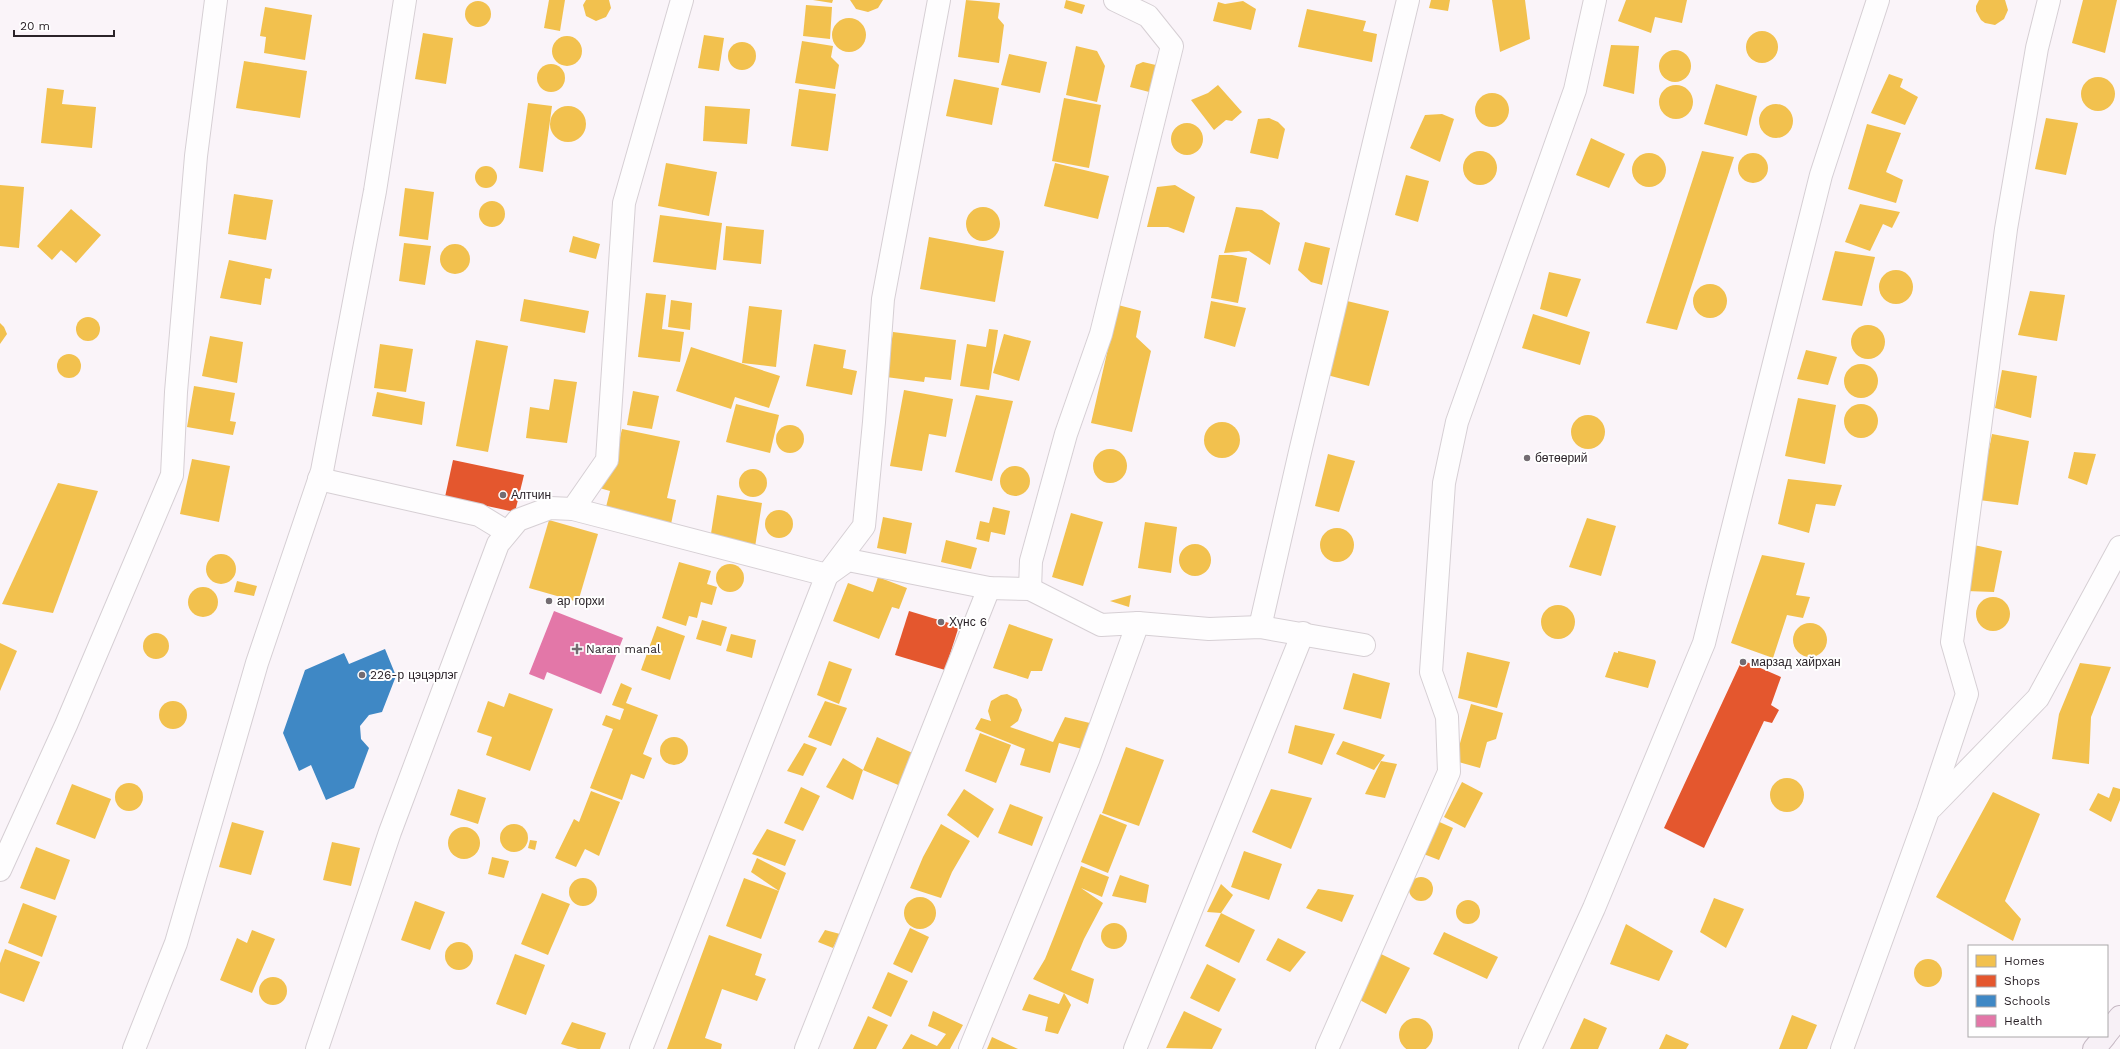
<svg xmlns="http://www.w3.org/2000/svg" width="2120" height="1049" viewBox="0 0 2120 1049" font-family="'Work Sans',sans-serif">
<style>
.homes{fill:#f2c14e}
.shops{fill:#e4572e}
.schools{fill:#3f88c5}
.health{fill:#e377a8}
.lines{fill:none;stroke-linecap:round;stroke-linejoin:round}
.minor-casing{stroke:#d6cfd4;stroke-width:24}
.major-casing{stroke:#c6b9c4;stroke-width:24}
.minor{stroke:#fefdfe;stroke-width:22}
.major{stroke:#f7f0f6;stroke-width:22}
.poi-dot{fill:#736c72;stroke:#fff;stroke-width:1.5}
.labels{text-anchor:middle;stroke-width:4;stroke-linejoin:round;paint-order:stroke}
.poi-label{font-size:12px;fill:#2b2329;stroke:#fff;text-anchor:start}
</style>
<rect width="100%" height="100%" fill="#faf4f9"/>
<!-- homes -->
<g class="homes">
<path d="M549 0H565L560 31 544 28Z"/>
<path d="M586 0H609L611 8 606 17 596 21 586 16 583 5Z"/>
<path d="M813 0H833L832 3Z"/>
<path d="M850 0H883L878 8 868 12 856 9Z"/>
<path d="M966 0 1000 3 998 18 1004 25 999 63 958 57Z"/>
<path d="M1066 0 1085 5 1082 14 1064 8Z"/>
<path d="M1431 0H1450L1448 11 1429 8Z"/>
<path d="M1492 0H1525L1530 39 1500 52Z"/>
<path d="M1626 0H1687L1682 23 1655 17 1651 33 1618 21Z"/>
<path d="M1979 0H2005L2008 10 2004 19 1995 25 1985 23 1981 20 1976 11V6Z"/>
<path d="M2083 0H2117L2105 53 2072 43Z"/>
<path d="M1243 1 1256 9 1251 30 1213 21 1218 2 1225 4Z"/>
<circle cx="478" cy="14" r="13"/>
<path d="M806 5 832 7 830 39 803 36Z"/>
<path d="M265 7 312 15 305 60 264 53 266 37 260 36Z"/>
<path d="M1307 9 1366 21 1363 31 1377 34 1372 62 1298 47Z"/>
<circle cx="849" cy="35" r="17"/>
<circle cx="1762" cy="47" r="16"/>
<path d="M423 33 453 38 446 84 415 79Z"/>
<path d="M704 35 724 38 719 71 698 68Z"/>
<circle cx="567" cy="51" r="15"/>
<path d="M802 41 833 46 831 57 839 65 835 89 795 83Z"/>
<circle cx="742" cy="56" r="14"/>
<path d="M1611 45 1639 46 1634 94 1603 86Z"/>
<path d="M1076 46 1097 51 1105 66 1097 102 1066 95Z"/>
<circle cx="1675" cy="66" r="16"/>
<path d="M1009 54 1047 62 1040 93 1001 85Z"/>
<path d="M244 61 307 71 300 118 236 108Z"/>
<path d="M1143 62 1160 66 1153 93 1130 87 1136 65Z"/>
<circle cx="551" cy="78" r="14"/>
<path d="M1889 74 1903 79 1900 87 1918 97 1905 125 1871 113Z"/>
<circle cx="2098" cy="94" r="17"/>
<path d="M954 79 999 88 992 125 946 116Z"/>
<path d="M1716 84 1757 96 1747 136 1704 124Z"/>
<circle cx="1676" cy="102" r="17"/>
<path d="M1218 85 1242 112 1232 121 1226 120 1214 130 1191 100 1208 93Z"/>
<path d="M47 88 64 90 62 104 96 107 92 148 41 143Z"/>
<path d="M799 89 836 94 828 151 791 146Z"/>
<circle cx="1492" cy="110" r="17"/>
<path d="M1064 98 1101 105 1089 168 1052 161Z"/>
<path d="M528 103 552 106 543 172 519 168Z"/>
<circle cx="1776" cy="121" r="17"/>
<path d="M705 106 750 109 747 144 703 141Z"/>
<circle cx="568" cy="124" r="18"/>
<path d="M1442 114 1454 119 1440 162 1410 148 1425 115Z"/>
<path d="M1269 118 1278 122 1285 129 1278 159 1250 153 1258 119Z"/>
<path d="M2046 118 2078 123 2066 175 2035 169Z"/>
<circle cx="1187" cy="139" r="16"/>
<path d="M1867 124 1901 133 1886 172 1903 180 1896 203 1848 189Z"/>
<path d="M1591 138 1625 154 1609 188 1576 175Z"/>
<circle cx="1480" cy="168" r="17"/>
<path d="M1702 151 1734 157 1677 330 1646 323Z"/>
<circle cx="1753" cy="168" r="15"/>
<circle cx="1649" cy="170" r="17"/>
<path d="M666 163 717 172 709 216 658 206Z"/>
<path d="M1055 163 1109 176 1098 219 1044 206Z"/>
<circle cx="486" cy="177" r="11"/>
<path d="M1406 175 1429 181 1418 222 1395 215Z"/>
<path d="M0 185 24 187 19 248 0 246Z"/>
<path d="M1175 185 1195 197 1184 233 1168 227H1147L1157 187Z"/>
<path d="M405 188 434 192 428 240 399 236Z"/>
<path d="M234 194 273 200 266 240 228 234Z"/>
<circle cx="492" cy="214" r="13"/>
<path d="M1860 204 1900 212 1892 228 1883 224 1870 251 1845 242Z"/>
<circle cx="983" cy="224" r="17"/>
<path d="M1236 207 1262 210 1280 223 1270 265 1249 251 1224 253Z"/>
<path d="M71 209 101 235 76 263 61 250 52 260 37 246Z"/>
<path d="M660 215 722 223 716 270 653 262Z"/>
<path d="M726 226 764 230 761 264 723 260Z"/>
<path d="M573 236 600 244 596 259 569 252Z"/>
<path d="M929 237 1004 251 995 302 920 289Z"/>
<path d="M1305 242 1330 248 1322 285 1311 282 1298 270Z"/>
<path d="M404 243 431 246 425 285 399 281Z"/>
<circle cx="455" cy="259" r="15"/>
<path d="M1835 251 1875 257 1862 306 1822 300Z"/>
<path d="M1219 255H1232L1247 258 1238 303 1211 298Z"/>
<path d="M229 260 272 269 270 279 265 278 261 305 220 298Z"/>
<circle cx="1896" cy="287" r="17"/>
<path d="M1549 272 1581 279 1567 317 1540 309Z"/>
<circle cx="1710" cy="301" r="17"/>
<path d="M2030 291 2065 295 2057 341 2018 335Z"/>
<path d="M646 293 666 295 662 329 684 332 680 362 638 357Z"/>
<path d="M524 299 589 311 585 333 520 321Z"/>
<path d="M671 300 692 303 690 330 668 327Z"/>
<path d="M1211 301 1246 308 1235 347 1204 338Z"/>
<path d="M1347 301 1389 311 1369 386 1327 375Z"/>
<path d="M1118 305 1141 311 1136 337 1151 351 1132 432 1091 423Z"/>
<path d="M749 306 782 310 776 367 742 363Z"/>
<path d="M1533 314 1590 332 1580 365 1522 348Z"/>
<circle cx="88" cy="329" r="12"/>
<path d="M0 323 4 327 7 334 0 344Z"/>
<circle cx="1868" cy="342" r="17"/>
<path d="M989 329 998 330 989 390 960 386 967 344 986 347Z"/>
<path d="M893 332 956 340 951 380 925 377 924 382 886 377Z"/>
<path d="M1004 334 1031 341 1019 381 993 373Z"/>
<path d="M210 336 243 342 237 383 202 376Z"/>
<path d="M476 340 508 346 488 452 456 446Z"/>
<path d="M380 344 413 349 406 392 374 388Z"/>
<path d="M814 344 846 350 843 368 857 371 852 395 806 386Z"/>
<path d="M691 347 780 376 769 408 735 397 731 409 676 391Z"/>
<path d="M1806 350 1837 357 1828 385 1797 379Z"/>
<circle cx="69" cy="366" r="12"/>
<circle cx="1861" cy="381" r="17"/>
<path d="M2002 370 2037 376 2031 418 1995 408Z"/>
<path d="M554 379 577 382 567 443 526 438 530 407 549 410Z"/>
<path d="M194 386 235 393 230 421 236 422 233 435 187 427Z"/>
<path d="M904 390 953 399 946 437 929 434 922 471 890 466Z"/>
<path d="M633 391 659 396 652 429 627 425Z"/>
<path d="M377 392 425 402 422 425 372 416Z"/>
<path d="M976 395 1013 401 992 481 955 472Z"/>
<path d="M1798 398 1836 405 1825 464 1785 456Z"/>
<circle cx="1861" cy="421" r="17"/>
<path d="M736 404 779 415 770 453 726 442Z"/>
<circle cx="1588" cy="432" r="17"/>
<circle cx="1222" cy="440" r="18"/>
<circle cx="790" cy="439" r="14"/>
<path d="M622 429 680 441 667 498 676 500 670 529 604 515 610 491 596 487 617 450Z"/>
<path d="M1992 434 2029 441 2018 505 1979 500Z"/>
<circle cx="1110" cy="466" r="17"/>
<path d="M2074 452 2096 454 2087 485 2068 478Z"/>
<path d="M1328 454 1355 461 1339 512 1315 506Z"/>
<path d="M192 459 230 466 219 522 180 514Z"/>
<circle cx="1015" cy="481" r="15"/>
<circle cx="753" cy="483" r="14"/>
<path d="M1788 479 1842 485 1835 506 1816 504 1809 533 1778 524Z"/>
<path d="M58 483 98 491 53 613 2 604Z"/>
<path d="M717 495 762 503 755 547 710 540Z"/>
<path d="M993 507 1010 511 1005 535 991 532 989 542 976 539 980 521 989 523Z"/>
<circle cx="779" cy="524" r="14"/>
<path d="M1071 513 1103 522 1083 586 1052 577Z"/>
<path d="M883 517 912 523 906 554 877 548Z"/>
<path d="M1587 518 1616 526 1601 576 1569 567Z"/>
<path d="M549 520 598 534 578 602 529 588Z"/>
<path d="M1145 522 1177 527 1171 573 1138 568Z"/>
<circle cx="1337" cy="545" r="17"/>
<path d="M946 540 977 548 971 569 941 562Z"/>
<circle cx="1195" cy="560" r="16"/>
<path d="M1974 545 2002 551 1994 592 1966 591Z"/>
<circle cx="221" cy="569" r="15"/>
<path d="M1762 555 1805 563 1796 595 1810 597 1803 618 1787 615 1773 658 1731 643Z"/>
<path d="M679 562 711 571 707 584 717 587 712 605 701 602 697 618 689 616 686 626 662 618Z"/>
<circle cx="730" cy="578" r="14"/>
<path d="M878 577 907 588 899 609 892 607 879 639 833 621 848 583 873 592Z"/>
<path d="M237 581 257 586 254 596 234 592Z"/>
<circle cx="203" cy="602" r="15"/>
<path d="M1131 595 1129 607 1110 601Z"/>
<circle cx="1993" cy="614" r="17"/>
<circle cx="1558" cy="622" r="17"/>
<path d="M702 620 727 627 721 646 696 639Z"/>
<circle cx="1810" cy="640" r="17"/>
<path d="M1009 624 1053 639 1042 671H1031L1028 679 993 668Z"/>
<path d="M657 626 685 636 670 680 641 670Z"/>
<circle cx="156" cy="646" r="13"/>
<path d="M731 634 756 640 752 658 726 651Z"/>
<path d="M0 643 17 651 0 691Z"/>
<path d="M1618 651 1655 660 1656 662 1648 688 1605 677 1614 652 1618 653Z"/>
<path d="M1467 652 1510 662 1497 708 1458 698Z"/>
<path d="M829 661 852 669 839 704 817 695Z"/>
<path d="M2080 663 2111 667 2091 717 2089 764 2052 759 2059 714Z"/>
<path d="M1353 673 1390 683 1381 719 1343 709Z"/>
<path d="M621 683 632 688 626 703 658 715 643 754 652 758 644 779 631 774 622 800 590 788 613 729 602 725 606 715 620 720 624 709 612 705Z"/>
<path d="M509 693 553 709 530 771 486 755 492 737 477 732 488 701 504 707Z"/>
<path d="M1007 694 1017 699 1022 710 1018 721 1010 727 1053 742 1065 717 1094 724 1086 750 1059 743 1050 773 1020 765 1025 749 975 729 981 718 991 721 988 711 991 701 1001 695Z"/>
<path d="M825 701 847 708 831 746 808 737Z"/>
<circle cx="173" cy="715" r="14"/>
<path d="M1471 704 1503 713 1496 739 1487 742 1480 768 1455 761Z"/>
<path d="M1295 725 1335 734 1322 765 1288 753Z"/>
<path d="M980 733 1011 745 996 783 965 771Z"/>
<path d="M877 737 917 755 903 787 863 770Z"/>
<circle cx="674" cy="751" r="14"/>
<path d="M1343 741 1385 755 1374 770 1336 754Z"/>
<path d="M804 743 817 748 803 776 787 771Z"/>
<path d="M1126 747 1164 760 1139 826 1102 813Z"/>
<path d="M843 758 863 770 853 800 826 787Z"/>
<path d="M1381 761 1397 764 1385 798 1365 794Z"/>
<circle cx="1787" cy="795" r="17"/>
<path d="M1462 782 1483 793 1465 828 1444 817Z"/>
<circle cx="129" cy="797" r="14"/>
<path d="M72 784 111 799 95 839 56 824Z"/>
<path d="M801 787 820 796 803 831 784 823Z"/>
<path d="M2113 787 2120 789V800L2111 822 2089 810 2098 793 2109 798Z"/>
<path d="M458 789 486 798 478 824 450 815Z"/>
<path d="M964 789 994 809 978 838 947 815Z"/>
<path d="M1271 789 1312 798 1291 849 1252 832Z"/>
<path d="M591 791 620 802 599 856 585 849 576 867 555 858 574 819 579 822Z"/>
<path d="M1993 792 2040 814 2005 901 2021 919 2013 941 1936 897Z"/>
<path d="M1010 804 1043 817 1032 846 998 833Z"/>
<path d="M1100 814 1127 825 1108 873 1081 862Z"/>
<path d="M1435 820 1453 828 1439 860 1421 853Z"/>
<path d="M232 822 264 831 251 875 219 867Z"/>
<path d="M941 824 970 841 952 872 941 898 910 888 923 857Z"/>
<circle cx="514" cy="838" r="14"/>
<circle cx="464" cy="843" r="16"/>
<path d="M767 829 796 840 785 866 752 854Z"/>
<path d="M530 840 537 841 535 850 528 848Z"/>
<path d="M332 842 360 848 351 886 323 880Z"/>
<path d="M36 847 70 860 55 900 20 888Z"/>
<path d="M1244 851 1282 864 1269 900 1231 887Z"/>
<path d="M492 857 509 861 504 878 488 874Z"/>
<path d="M757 858 786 873 779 891 751 872Z"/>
<path d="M1081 866 1109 877 1102 897 1081 888 1103 903 1084 939 1071 970 1094 979 1088 1004 1033 979 1045 959 1055 934Z"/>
<path d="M1120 875 1149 885 1146 903 1112 896Z"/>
<circle cx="1421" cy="889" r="12"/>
<path d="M744 878 779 891 761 939 726 926Z"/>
<circle cx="583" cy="892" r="14"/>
<path d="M1221 884 1233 895 1221 913 1207 912Z"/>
<path d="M1318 889 1354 895 1342 922 1306 908Z"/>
<path d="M542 893 570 904 548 955 521 944Z"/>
<circle cx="920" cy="913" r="16"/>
<path d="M1714 898 1744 909 1726 948 1700 932Z"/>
<circle cx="1468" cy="912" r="12"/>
<path d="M415 901 445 912 430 950 401 940Z"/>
<path d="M23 903 57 916 42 957 8 943Z"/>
<path d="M1221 913 1255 930 1239 963 1205 946Z"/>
<circle cx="1114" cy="936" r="13"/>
<path d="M1626 924 1673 951 1659 981 1610 964Z"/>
<path d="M910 928 929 937 912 973 893 964Z"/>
<path d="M252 930 275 939 252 993 220 980 237 938 247 943Z"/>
<path d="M825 930 840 934 833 948 818 942Z"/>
<path d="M1444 932 1498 957 1487 979 1433 954Z"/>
<path d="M709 935 762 954 755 975 766 979 757 1001 722 989 705 1038 722 1044 721 1049H667Z"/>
<path d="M1278 938 1306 952 1290 972 1266 960Z"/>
<circle cx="459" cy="956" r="14"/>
<path d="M5 949 40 962 24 1002 0 993V963Z"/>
<path d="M515 954 545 965 526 1015 496 1004Z"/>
<path d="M1381 954 1410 968 1386 1014 1358 999Z"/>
<circle cx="1928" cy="973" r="14"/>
<path d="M1207 964 1236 979 1219 1012 1190 998Z"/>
<path d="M888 972 908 981 891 1017 872 1008Z"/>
<circle cx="273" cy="991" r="14"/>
<path d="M1064 993 1071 1005 1058 1034 1045 1031 1048 1017 1022 1010 1029 994 1059 1004Z"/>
<path d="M933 1011 963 1025 950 1049H902L911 1034 937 1046 946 1034 928 1026Z"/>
<path d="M1184 1011 1222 1029 1212 1049 1166 1048Z"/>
<path d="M1792 1015 1817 1025 1807 1049H1779Z"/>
<path d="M868 1016 888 1025 876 1049H853Z"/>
<path d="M1584 1018 1607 1028 1598 1049H1570Z"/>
<circle cx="1416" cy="1035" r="17"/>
<path d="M572 1022 606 1033 600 1049H578L561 1044Z"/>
<path d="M1666 1034 1689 1044 1686 1049H1659Z"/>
<path d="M992 1037 1018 1049H987Z"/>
</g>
<!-- shops -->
<g class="shops">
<path d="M453 460 524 475 515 512 445 497Z"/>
<path d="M909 611 959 626 945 670 895 655Z"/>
<path d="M1742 660 1781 677 1771 705 1779 710 1772 723 1764 721 1704 848 1664 828Z"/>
</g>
<!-- schools -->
<path class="schools" d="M385 649 396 676 382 712 369 715 360 726 361 739 369 748 354 788 326 800 311 765 299 771 283 733 305 670 344 653 349 664Z"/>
<!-- health -->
<path class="health" d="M554 611 623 638 601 694 547 672 544 680 529 674Z"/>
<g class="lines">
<!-- minor casing -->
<g class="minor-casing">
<g id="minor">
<path d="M319 479 479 515 507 532"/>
<path d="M573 509 827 575 848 560 989 588 1030 589 1101 625 1138 623 1209 629 1260 627 1364 645"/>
<path d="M1030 589 1031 561 1066 434 1101 334 1172 46 1148 16 1115 0"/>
<path d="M1260 627 1300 452 1408 0"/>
<path d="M1932 807 2038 698 2120 547"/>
<path d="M0 870 66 725 172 475 176 392 196 156 216 0"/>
<path d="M134 1049 176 943 257 663 322 471 375 191 405 0"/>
<path d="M317 1049 390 832 498 544 518 520 550 508 573 509 607 460 624 203 682 0"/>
<path d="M641 1049 827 575 864 526 874 422 883 299 939 0"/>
<path d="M806 1049 989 588"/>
<path d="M970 1049 1089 758 1138 623"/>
<path d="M1135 1049 1303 633"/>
<path d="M1327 1049 1449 772 1447 717 1431 672 1444 483 1457 422 1575 90 1595 0"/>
<path d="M1530 1049 1594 908 1704 643 1821 175 1878 0"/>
<path d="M1842 1049 1928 811 1967 694 1952 642 2006 229 2037 48 2049 0"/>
</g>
</g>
<!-- major casing -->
<g class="major-casing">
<g id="major">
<path d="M2107 1033 2120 1017"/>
<path d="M2094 1049 2105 1036"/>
</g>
</g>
<!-- minor -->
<use href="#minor" class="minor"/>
<!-- major -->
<use href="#major" class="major"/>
</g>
<!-- markers -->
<g class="poi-dot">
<circle cx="1527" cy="458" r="4"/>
<circle cx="503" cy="495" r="4"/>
<circle cx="549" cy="601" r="4"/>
<circle cx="941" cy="622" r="4"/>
<path d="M575 643h4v4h4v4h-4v4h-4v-4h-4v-4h4z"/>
<circle cx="1743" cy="662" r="4"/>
<circle cx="362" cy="675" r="4"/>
</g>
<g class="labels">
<!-- poi labels -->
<g class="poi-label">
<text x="1535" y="462">бөтөөрий</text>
<text x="511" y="499">Алтчин</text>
<text x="557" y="605">ар горхи</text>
<text x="949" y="626">Хүнс 6</text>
<text x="586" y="653">Naran manal</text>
<text x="1751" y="666">марзад хайрхан</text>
<text x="370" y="679">226-р цэцэрлэг</text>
</g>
</g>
<!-- legend -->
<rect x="1968" y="945" width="140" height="92" fill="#ffffff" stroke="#aaa7a9"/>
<rect x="1976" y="955" width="20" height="12" fill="#f2c14e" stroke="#aaa7a9"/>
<text x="2004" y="965" font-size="12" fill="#2b2329">Homes</text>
<rect x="1976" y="975" width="20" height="12" fill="#e4572e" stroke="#aaa7a9"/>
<text x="2004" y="985" font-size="12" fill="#2b2329">Shops</text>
<rect x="1976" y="995" width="20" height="12" fill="#3f88c5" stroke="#aaa7a9"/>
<text x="2004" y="1005" font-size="12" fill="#2b2329">Schools</text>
<rect x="1976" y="1015" width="20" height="12" fill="#e377a8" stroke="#aaa7a9"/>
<text x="2004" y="1025" font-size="12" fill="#2b2329">Health</text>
<!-- scale -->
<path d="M14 30v6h100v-6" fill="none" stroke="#2b2329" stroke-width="2"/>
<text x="20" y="30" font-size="12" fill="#2b2329" stroke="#ffffff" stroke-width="3" paint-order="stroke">20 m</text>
</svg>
